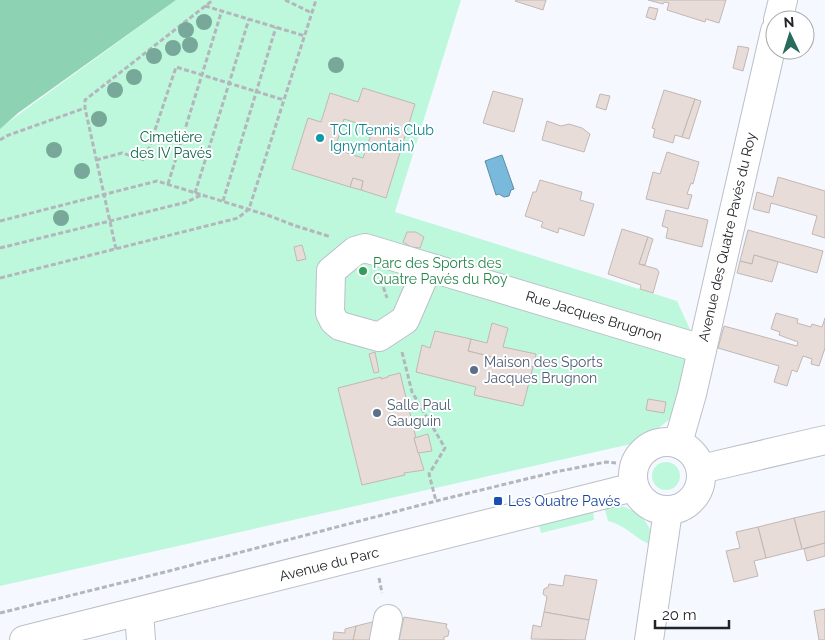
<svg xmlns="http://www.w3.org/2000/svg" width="825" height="640" viewBox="0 0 825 640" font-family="Raleway,sans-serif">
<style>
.green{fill:#bef8dc}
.forest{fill:#8dd2b2}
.water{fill:#79b9dc;stroke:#5f8ca6}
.building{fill:#e8dcd8;stroke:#c2b7b2;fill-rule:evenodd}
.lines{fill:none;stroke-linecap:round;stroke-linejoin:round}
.minor-casing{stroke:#bac0c9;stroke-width:30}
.path{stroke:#b3b6bc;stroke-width:3;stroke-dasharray:5 2.5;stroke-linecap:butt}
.minor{stroke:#fff;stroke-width:28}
.tree{fill:#77a89a}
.culture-dot{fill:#0f9aa8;stroke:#fff;stroke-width:2}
.leisure-dot{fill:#2e9e5b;stroke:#fff;stroke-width:2}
.service-dot{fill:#5c6f8a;stroke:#fff;stroke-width:2}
.transit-dot{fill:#1a4fb4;stroke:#fff;stroke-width:2}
.labels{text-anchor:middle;stroke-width:4;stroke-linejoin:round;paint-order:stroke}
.culture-label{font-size:14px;fill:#0d838f;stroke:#fff;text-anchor:start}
.park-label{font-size:14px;fill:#106548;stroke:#fff}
.street-label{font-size:14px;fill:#222428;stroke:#fff}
.leisure-label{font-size:14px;fill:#27864d;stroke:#fff;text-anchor:start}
.service-label{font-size:14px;fill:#4e5e75;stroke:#fff;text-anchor:start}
.transit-label{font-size:14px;fill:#164399;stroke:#fff;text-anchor:start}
</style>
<rect width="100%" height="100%" fill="#f5f9ff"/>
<!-- green -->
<g class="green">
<path d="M176 0H461L395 212 677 301 694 338 676 414 660 427 631 444 0 586V128Z"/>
<circle cx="666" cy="476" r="14"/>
<path d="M616 505C639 509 652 523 654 546 639 542 626 525 608 521L604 506Z"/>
<path d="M593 509 594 520 541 533 538 522Z"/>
</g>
<!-- forest -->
<path class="forest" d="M0 0H176L18 113 0 129Z"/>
<!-- water -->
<path class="water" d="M502 155 514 189 511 190 509 196 504 197 499 194 496 195 485 161Z"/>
<!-- building -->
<g class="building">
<path d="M516 0H546L543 10 515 1Z"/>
<path d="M648 0H726L719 23 706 19 705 22 667 10 669 3 664 2 663 4Z"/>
<path d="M649 7 658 9 655 20 646 17Z"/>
<path d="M738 46 749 48 743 71 733 68Z"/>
<path d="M363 88 415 104 386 198 361 190 363 181 353 178 350 187 292 169 308 118 321 122 330 93 358 102ZM344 119 373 128 363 158 335 149Z"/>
<path d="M664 90 695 99 682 137 675 135 673 143 653 137 655 129 652 128Z"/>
<path d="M493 91 523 99 514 132 483 123Z"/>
<path d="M600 94 610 96 606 110 596 107Z"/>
<path d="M695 99 701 101 689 139 682 137Z"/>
<path d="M547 121 561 126 569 124 582 128 590 134 584 152 542 140Z"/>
<path d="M667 152 699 162 693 184 691 183 687 194 692 195 688 209 646 199 653 172 660 174Z"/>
<path d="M778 177 825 191V238L812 234 817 216 771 203 769 213 753 209 757 192 773 197Z"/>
<path d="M353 178 363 181 361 190 350 187Z"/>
<path d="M540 180 582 192 580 200 594 204 584 236 559 228 558 233 541 227 543 222 525 216 533 192H536Z"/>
<path d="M666 210 708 220 702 247 666 238 668 228 662 226Z"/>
<path d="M622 229 648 237 639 264 657 269 659 272 653 293 640 289 641 285 608 274Z"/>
<path d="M748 230 823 251 817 273 754 255 752 264 740 261Z"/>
<path d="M407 232H416L424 237 420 248 411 247 403 242Z"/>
<path d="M648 237 653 239 645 265 639 264Z"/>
<path d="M302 245 306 259 297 261 294 247Z"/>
<path d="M754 255 778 262 772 282 737 273 740 261 752 264Z"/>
<path d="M776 313 798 319 797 323 811 327 812 324 822 327 825 318V348L819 366 811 364 812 359 803 356 797 372 792 370 787 386 774 382 779 366 718 348 724 326 797 346 798 342 779 335 780 332 771 329Z"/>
<path d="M492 323 508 328 503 347 536 354 533 367 468 351 471 339 487 343Z"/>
<path d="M435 331 471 339 468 351 533 367 523 406 474 395 476 387 416 372 422 345 430 348Z"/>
<path d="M375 352 379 372 374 373 369 354Z"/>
<path d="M400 373 416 438H414L424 470 404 473 405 475 362 485 338 388 381 377V379L388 377V376Z"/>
<path d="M648 399 666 402 664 413 646 410Z"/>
<path d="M428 434 432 451 418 453 414 438Z"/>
<path d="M825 511V543L802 549 794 518Z"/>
<path d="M794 518 802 549 766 558 758 527Z"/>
<path d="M758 527 766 558 754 561 758 576 734 582 726 551 740 548 736 532Z"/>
<path d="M825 543V556L807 561 804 549Z"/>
<path d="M565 575 597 580 589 620 544 612 547 597 543 594 544 589 548 587 549 584 563 586Z"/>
<path d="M825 609V640H819L814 611Z"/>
<path d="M544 612 589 620 585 640 531 639 533 625 541 627Z"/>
<path d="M404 617 447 624 446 627 449 631 448 636 444 637V640H399Z"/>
<path d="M380 620 376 640H353L356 626Z"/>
<path d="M356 626 353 640H333L334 632 345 633V629Z"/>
</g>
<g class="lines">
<!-- minor casing -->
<g class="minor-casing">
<g id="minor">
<path d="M778 20 783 0"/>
<path d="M428 267 405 320 379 337 340 326 334 321 330 313 331 271 355 251 365 248 702 349"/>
<circle cx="667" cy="476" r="34"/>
<path d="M678 443 692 394 775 31"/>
<path d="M701 469 825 440"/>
<path d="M139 612 141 640"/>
<path d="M24 640 634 487"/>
<path d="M384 640 388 619"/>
<path d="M649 640 668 511"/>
</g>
</g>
<!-- path -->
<g class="path">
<path d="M285 0 312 13"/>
<path d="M205 6 305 36"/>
<path d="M0 140 6 136 85 108"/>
<path d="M96 160 122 153 145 160 176 67 284 100"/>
<path d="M168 184 222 10"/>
<path d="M195 193 249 19"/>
<path d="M223 201 276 27"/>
<path d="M0 221 157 181 270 216 293 225 331 237"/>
<path d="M0 248 187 202 201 195"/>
<path d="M116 249 85 108V100L213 0"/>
<path d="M0 278 238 218 249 209 316 0"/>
<path d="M381 280 387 298"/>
<path d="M402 352 412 392 445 448 429 474 436 501"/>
<path d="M379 578 382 593"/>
<path d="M0 613 169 571 436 501 555 472 606 462 616 463"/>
</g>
<!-- minor -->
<use href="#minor" class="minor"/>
</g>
<!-- trees -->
<g class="tree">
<circle cx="204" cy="22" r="8"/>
<circle cx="186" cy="30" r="8"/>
<circle cx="190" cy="45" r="8"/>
<circle cx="173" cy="48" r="8"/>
<circle cx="154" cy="56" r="8"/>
<circle cx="336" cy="65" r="8"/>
<circle cx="134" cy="77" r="8"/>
<circle cx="115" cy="90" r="8"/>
<circle cx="99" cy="119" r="8"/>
<circle cx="54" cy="150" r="8"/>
<circle cx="82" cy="171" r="8"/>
<circle cx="61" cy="218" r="8"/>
</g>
<!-- markers -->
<circle class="culture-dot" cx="320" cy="138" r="5"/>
<circle class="leisure-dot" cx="363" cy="271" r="5"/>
<g class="service-dot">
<circle cx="474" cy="370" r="5"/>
<circle cx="377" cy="413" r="5"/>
</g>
<rect class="transit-dot" x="493" y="496" width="10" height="10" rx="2.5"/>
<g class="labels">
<!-- culture labels -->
<g class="culture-label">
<text x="330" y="135">TCI (Tennis Club<tspan x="330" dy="16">Ignymontain)</tspan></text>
</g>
<!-- park labels -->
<g class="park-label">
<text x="171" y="142">Cimetière<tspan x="171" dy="16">des IV Pavés</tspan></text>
</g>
<!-- street labels -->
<g class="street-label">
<text transform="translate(727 237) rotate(-77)" y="5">Avenue des Quatre Pavés du Roy</text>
<text transform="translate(594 316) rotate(17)" y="5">Rue Jacques Brugnon</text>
<text transform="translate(329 564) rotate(-14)" y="5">Avenue du Parc</text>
</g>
<!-- leisure labels -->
<g class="leisure-label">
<text x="373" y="268">Parc des Sports des<tspan x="373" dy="16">Quatre Pavés du Roy</tspan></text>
</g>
<!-- service labels -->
<g class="service-label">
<text x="484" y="367">Maison des Sports<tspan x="484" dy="16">Jacques Brugnon</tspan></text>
<text x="387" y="410">Salle Paul<tspan x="387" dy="16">Gauguin</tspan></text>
</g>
<!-- transit labels -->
<g class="transit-label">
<text x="508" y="506">Les Quatre Pavés</text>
</g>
</g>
<!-- north arrow -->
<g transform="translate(790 35) rotate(356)"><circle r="24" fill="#ffffff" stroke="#a7a7a9"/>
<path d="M0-4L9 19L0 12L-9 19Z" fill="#286a5b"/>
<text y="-8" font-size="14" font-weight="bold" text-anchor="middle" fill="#222428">N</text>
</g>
<!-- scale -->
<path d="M655 620v8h74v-8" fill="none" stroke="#222428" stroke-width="2.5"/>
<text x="662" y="620" font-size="15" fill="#222428" stroke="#ffffff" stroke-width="4" paint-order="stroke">20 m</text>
</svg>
